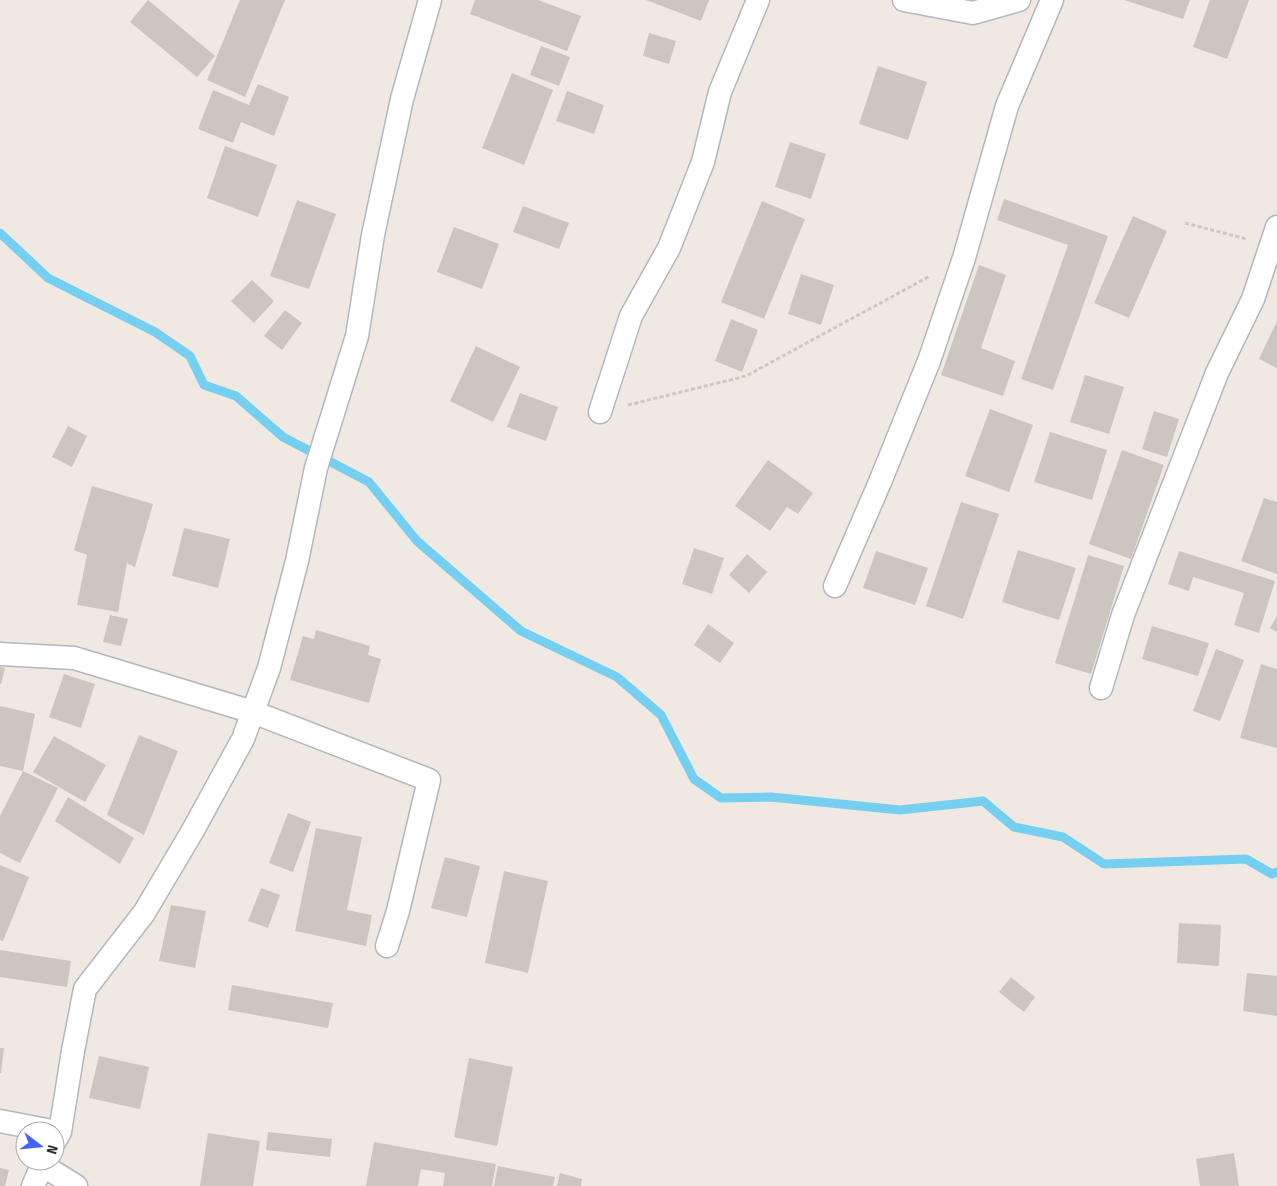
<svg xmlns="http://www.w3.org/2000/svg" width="1277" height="1186" viewBox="0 0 1277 1186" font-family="'Fira Sans Condensed',sans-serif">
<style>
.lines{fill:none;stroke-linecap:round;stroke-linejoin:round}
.stream{stroke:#75cff0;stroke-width:9}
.building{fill:#cbc7bf}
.street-casing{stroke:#b4b7c1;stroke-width:25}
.path{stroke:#c9c9c9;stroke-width:3;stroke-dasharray:4 2.5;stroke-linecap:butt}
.street{stroke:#fff;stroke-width:22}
</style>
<rect width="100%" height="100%" fill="#efe9e1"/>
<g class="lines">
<!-- stream -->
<path class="stream" d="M0 233 48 278 155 332 190 356 204 385 236 396 283 437 369 482 417 541 521 631 617 677 661 715 694 779 721 798 771 797 900 810 983 801 1014 827 1063 837 1104 864 1246 859 1272 874 1277 872"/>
</g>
<!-- building -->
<g class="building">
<path d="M148 0 215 56 197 77 130 22Z"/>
<path d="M240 0H285L245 97 207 80Z"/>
<path d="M475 0H538L581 16 567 51 470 14Z"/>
<path d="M646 0H709L701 21Z"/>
<path d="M1124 0H1190L1183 19Z"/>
<path d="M1210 0H1249L1227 59 1193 47Z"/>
<path d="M649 33 676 41 669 64 643 56Z"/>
<path d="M541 46 570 57 559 86 530 75Z"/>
<path d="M878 66 927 82 908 140 859 124Z"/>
<path d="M512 73 553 90 524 165 482 148Z"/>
<path d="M258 84 289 97 274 136 241 122 233 143 198 129 213 90 249 105Z"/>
<path d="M567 91 604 105 594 134 556 121Z"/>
<path d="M790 142 826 154 811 199 775 187Z"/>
<path d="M225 146 277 165 258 217 207 198Z"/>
<path d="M1004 199 1108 236 1053 390 1021 379 1068 245 997 220Z"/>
<path d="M297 200 336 214 309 289 270 276Z"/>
<path d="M762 201 805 219 764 319 721 302Z"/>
<path d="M523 206 569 223 559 249 513 232Z"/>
<path d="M1133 216 1167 231 1129 318 1094 303Z"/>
<path d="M454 227 499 244 482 289 437 272Z"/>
<path d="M979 265 1006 275 981 348 1015 361 1003 396 941 375Z"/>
<path d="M801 274 834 285 821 325 788 314Z"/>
<path d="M252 280 274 301 254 323 231 301Z"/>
<path d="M285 310 302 323 282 350 264 336Z"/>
<path d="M731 319 758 330 742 372 715 361Z"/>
<path d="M1277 321V368L1259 359Z"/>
<path d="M476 346 520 367 493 422 450 401Z"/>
<path d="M1085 375 1124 387 1109 434 1070 422Z"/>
<path d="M520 393 558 407 546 441 507 427Z"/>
<path d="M990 409 1033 425 1009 492 965 476Z"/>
<path d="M1154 411 1179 419 1167 457 1142 449Z"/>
<path d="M68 426 87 436 72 467 52 457Z"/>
<path d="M1050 432 1107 450 1092 500 1034 482Z"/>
<path d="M1122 450 1164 465 1131 559 1089 544Z"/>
<path d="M768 460 813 493 798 514 787 507 770 531 735 506Z"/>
<path d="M92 486 153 504 135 567 127 563 118 612 77 605 87 555 74 550Z"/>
<path d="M1264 498 1277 502V574L1241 561Z"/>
<path d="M961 502 999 514 963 619 926 606Z"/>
<path d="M184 528 230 539 218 588 172 576Z"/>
<path d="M694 548 724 558 712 594 682 584Z"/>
<path d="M1018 550 1076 568 1059 620 1002 602Z"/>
<path d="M876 551 928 568 915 605 863 588Z"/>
<path d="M1179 551 1275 581 1259 633 1234 625 1244 593 1193 577 1189 591 1168 584Z"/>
<path d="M747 554 767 572 749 593 729 575Z"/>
<path d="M1088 555 1124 566 1091 674 1055 663Z"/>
<path d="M110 615 128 619 121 646 103 642Z"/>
<path d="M1277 616V632L1270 628Z"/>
<path d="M708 624 734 643 720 663 694 645Z"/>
<path d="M1152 626 1209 643 1198 676 1142 659Z"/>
<path d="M316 630 370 646 368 655 381 659 369 703 290 680 303 636 314 639Z"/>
<path d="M1216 649 1244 660 1220 721 1193 711Z"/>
<path d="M1261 664 1277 669V748L1240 738Z"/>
<path d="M0 667 5 668 1 684H0Z"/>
<path d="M64 674 95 684 81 728 49 717Z"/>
<path d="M0 706 35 714 23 771 0 766Z"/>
<path d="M139 735 178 751 144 835 107 815Z"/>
<path d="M54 736 106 765 85 802 33 772Z"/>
<path d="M23 771 58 788 20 863 0 853V816Z"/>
<path d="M68 797 134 838 120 864 55 821Z"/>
<path d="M288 813 311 822 293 872 269 863Z"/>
<path d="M316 828 362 837 347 910 372 915 366 946 295 931Z"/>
<path d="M445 857 480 866 467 917 431 908Z"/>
<path d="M0 865 29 877 3 941 0 940Z"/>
<path d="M504 871 548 881 528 973 485 963Z"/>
<path d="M261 888 280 895 268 928 248 921Z"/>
<path d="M171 905 206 911 195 968 159 961Z"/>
<path d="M1179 923 1221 925 1219 966 1177 963Z"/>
<path d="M0 950 71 961 67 987 0 977Z"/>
<path d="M1247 973 1277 976V1016L1243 1011Z"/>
<path d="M1011 977 1035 997 1024 1012 999 992Z"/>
<path d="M232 985 333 1003 328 1028 228 1010Z"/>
<path d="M0 1048H4L1 1073H0Z"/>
<path d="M99 1056 149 1067 140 1109 89 1098Z"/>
<path d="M469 1058 513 1067 497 1146 454 1137Z"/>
<path d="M268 1132 332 1139 330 1157 266 1150Z"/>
<path d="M208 1133 260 1141 253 1186H200Z"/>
<path d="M374 1142 496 1164 492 1186H443L445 1173 421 1169 418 1186H366Z"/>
<path d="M1234 1153 1239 1186H1200L1196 1159Z"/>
<path d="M498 1166 555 1177 553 1186H494Z"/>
<path d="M0 1168 9 1170 5 1186H0Z"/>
<path d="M560 1173 582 1179 581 1186H557Z"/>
</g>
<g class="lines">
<!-- street casing -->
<g class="street-casing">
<g id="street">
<path d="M904 0 973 13 1019 0"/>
<path d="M600 412 631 316 669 248 703 162 720 92 758 0"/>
<path d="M835 586 880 482 929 361 964 258 1007 106 1052 0"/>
<path d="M0 654 74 658 253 712 429 780 398 911 387 946"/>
<path d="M1101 688 1123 615 1217 373 1253 299 1277 227"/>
<path d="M0 1121 52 1131"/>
<path d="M55 1141 60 1132 73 1051 85 989 144 913 192 832 243 739 269 668 297 561 316 468 357 336 373 235 402 99 430 0"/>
<path d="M42 1165 76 1186"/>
<path d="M33 1186 44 1161"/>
</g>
</g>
<!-- path -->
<g class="path">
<path d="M1185 223 1247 239"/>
<path d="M628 405 746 376 930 276"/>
</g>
<!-- street -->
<use href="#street" class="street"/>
</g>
<!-- north arrow -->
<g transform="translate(40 1146) rotate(106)"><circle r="24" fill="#ffffff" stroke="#ababab"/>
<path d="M0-4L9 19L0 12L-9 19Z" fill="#4264fb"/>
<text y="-8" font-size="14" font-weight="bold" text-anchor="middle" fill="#2e2e2e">N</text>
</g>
</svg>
